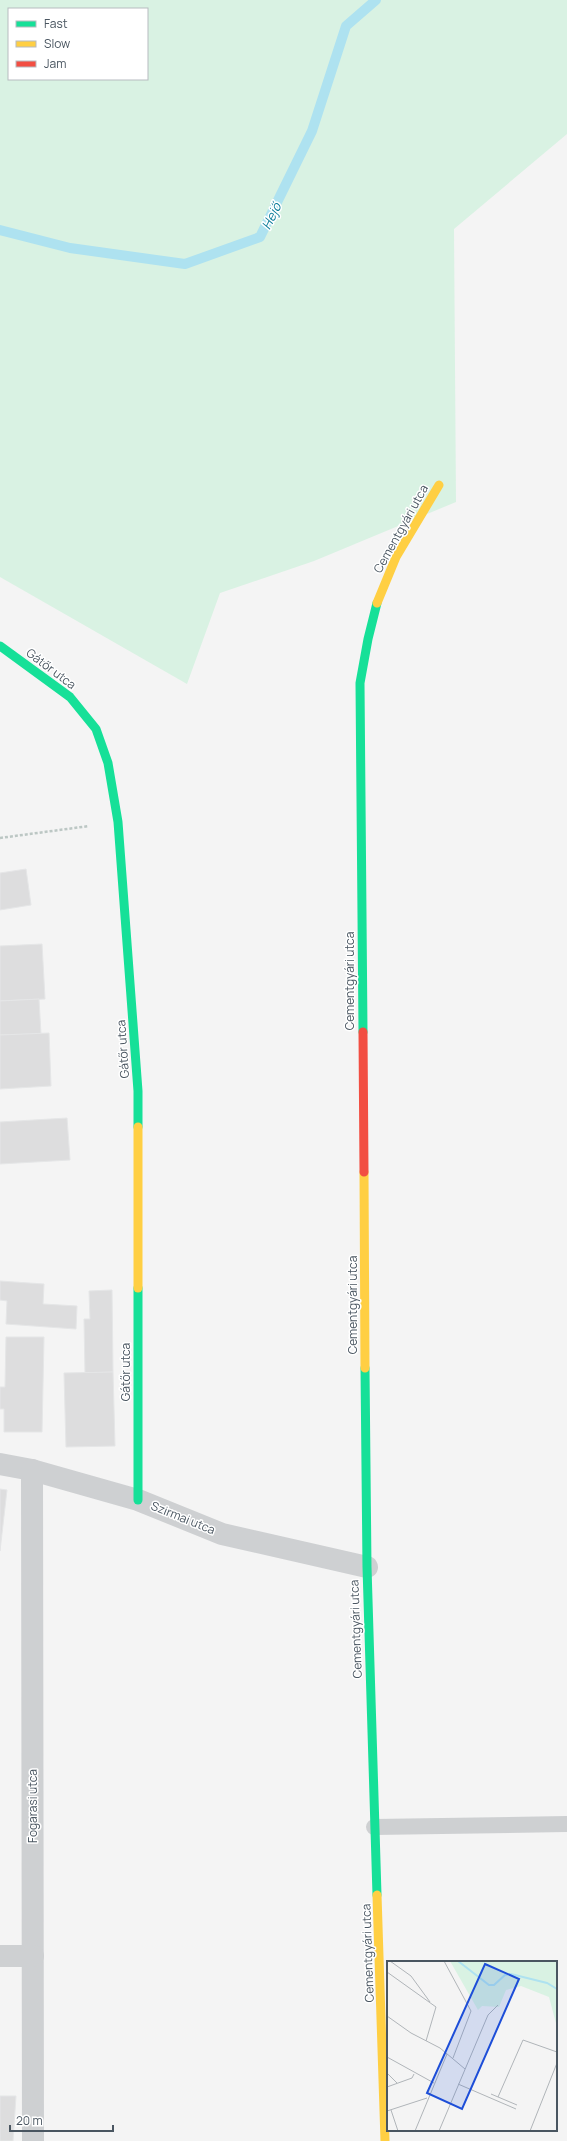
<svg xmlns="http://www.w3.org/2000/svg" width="567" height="2141" viewBox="0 0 567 2141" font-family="Manrope,sans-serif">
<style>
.green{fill:#d9f2e3;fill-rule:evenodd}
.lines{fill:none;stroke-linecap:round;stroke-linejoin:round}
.stream{stroke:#aee2f0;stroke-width:10}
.building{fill:#ddddde;stroke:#e5e6e7}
.path{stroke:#bcc7c4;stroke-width:2.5;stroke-dasharray:3 2;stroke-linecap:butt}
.lane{stroke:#ced0d2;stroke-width:16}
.street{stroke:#ced0d2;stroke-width:22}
.fast{stroke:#16e098;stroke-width:9}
.slow{stroke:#ffcf43;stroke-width:9}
.jam{stroke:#f24e42;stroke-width:9}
.labels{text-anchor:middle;stroke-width:3;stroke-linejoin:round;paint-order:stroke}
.street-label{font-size:12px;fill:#4a5661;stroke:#fff}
.water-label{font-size:13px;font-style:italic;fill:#0c7c9b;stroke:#fff}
.inset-river{fill:none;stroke:#aee2f0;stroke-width:2}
.inset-road{fill:none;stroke:#b0b5b9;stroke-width:1}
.view{fill:#1d4ed8;fill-opacity:0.15;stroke:#1d4ed8;stroke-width:2}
.inset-edge{fill:none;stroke:#4a5661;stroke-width:2}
</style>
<rect width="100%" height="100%" fill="#f4f4f4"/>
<!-- green -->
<path class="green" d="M0 0H567V134L454 229 456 502 314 561 220 593 187 684 0 577ZM9 9H147V79H9Z"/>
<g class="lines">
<!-- stream -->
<path class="stream" d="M0 230 70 248 185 264 260 237 312 131 346 26 376 0"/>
</g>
<!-- building -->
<g class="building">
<path d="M26 869 31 905 0 910V873Z"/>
<path d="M42 944 45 999 0 1001V946Z"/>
<path d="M39 999 41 1034 0 1035V1001Z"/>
<path d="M49 1033 51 1086 0 1089V1035Z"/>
<path d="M67 1118 70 1160 0 1164V1122Z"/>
<path d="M0 1281 44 1284 43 1304 77 1306 76 1329 6 1324 7 1301 0 1300Z"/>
<path d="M112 1290 113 1372 85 1373 84 1319H90L89 1291Z"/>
<path d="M6 1337H44L42 1432H4V1409H0V1387H5Z"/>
<path d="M113 1372 115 1446 66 1447 64 1373Z"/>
<path d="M0 1489 7 1490 0 1551Z"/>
<path d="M0 2096H16L13 2141H0Z"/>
</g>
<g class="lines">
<!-- path -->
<path class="path" d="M0 838 89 826"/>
<!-- lane -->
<path class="lane" d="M374 1827 567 1824"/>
<!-- street -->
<g class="street">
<path d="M0 1464 32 1470 138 1500 222 1534 367 1567"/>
<path d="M32 1470 33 2141"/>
<path d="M0 1956H33"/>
</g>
<!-- fast -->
<g class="fast">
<path d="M0 646 70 697 96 729 108 763 118 822 138 1091V1127"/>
<path d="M363 1032 360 683 368 639 377 603"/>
<path d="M138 1288V1500"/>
<path d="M365 1368 367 1567 377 1895"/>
</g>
<!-- slow -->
<g class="slow">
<path d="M377 603 396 557 439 485"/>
<path d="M138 1127V1288"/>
<path d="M364 1172 365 1368"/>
<path d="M377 1895 385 2141"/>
</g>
<!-- jam -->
<path class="jam" d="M363 1032 364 1172"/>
</g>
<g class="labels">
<!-- street labels -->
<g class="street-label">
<text transform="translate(401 529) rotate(-61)" y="4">Cementgyári utca</text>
<text transform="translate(51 669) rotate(37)" y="4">Gátőr utca</text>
<text transform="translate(350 981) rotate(-90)" y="4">Cementgyári utca</text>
<text transform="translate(123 1049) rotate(-94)" y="4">Gátőr utca</text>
<text transform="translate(353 1305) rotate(-90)" y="4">Cementgyári utca</text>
<text transform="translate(126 1372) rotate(-90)" y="4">Gátőr utca</text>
<text transform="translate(183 1518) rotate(22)" y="4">Szirmai utca</text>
<text transform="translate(356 1629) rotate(-92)" y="4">Cementgyári utca</text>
<text transform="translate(33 1806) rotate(-90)" y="4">Fogarasi utca</text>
<text transform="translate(368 1953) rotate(-92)" y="4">Cementgyári utca</text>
</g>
<!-- water labels -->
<g class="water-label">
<text transform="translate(271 216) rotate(-64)" y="5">Hejő</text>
</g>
</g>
<!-- overview -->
<g transform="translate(387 1961)">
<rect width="170" height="170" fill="#f4f4f4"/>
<path d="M63 0H170V66L162 36 134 25 119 29 112 46 95 45 91 49Z" fill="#d9f2e3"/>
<path class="inset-river" d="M71 0 102 24H107L118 14 124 13 160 22 170 28"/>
<path class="inset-road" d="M3 0 24 15 43 41M57 0 84 50 66 97M0 11 49 46 39 80M0 55 24 72 53 87 78 108M0 96 47 122M0 112 10 122M71 123 129 148M0 126 25 117 27 113M104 133 130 144M111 136 136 79 170 91M4 149 11 170M0 150 40 137M28 170 60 93M52 170 101 54 111 44M143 170 170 102"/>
<path class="view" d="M98 3 132 18 75 148 40 132Z"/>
<rect width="170" height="170" class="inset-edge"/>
</g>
<!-- legend -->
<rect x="8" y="8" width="140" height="72" fill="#ffffff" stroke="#b7bbc0"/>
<rect x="16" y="21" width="20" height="6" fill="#16e098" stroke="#b7bbc0"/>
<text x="44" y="28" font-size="12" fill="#4a5661">Fast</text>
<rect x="16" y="41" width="20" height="6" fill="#ffcf43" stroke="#b7bbc0"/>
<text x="44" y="48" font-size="12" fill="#4a5661">Slow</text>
<rect x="16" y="61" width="20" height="6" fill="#f24e42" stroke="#b7bbc0"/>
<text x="44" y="68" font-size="12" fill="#4a5661">Jam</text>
<!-- scale -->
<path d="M10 2125v6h103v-6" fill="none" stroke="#4a5661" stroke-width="2"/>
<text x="16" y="2125" font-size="12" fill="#4a5661" stroke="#ffffff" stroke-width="3" paint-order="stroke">20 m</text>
</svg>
